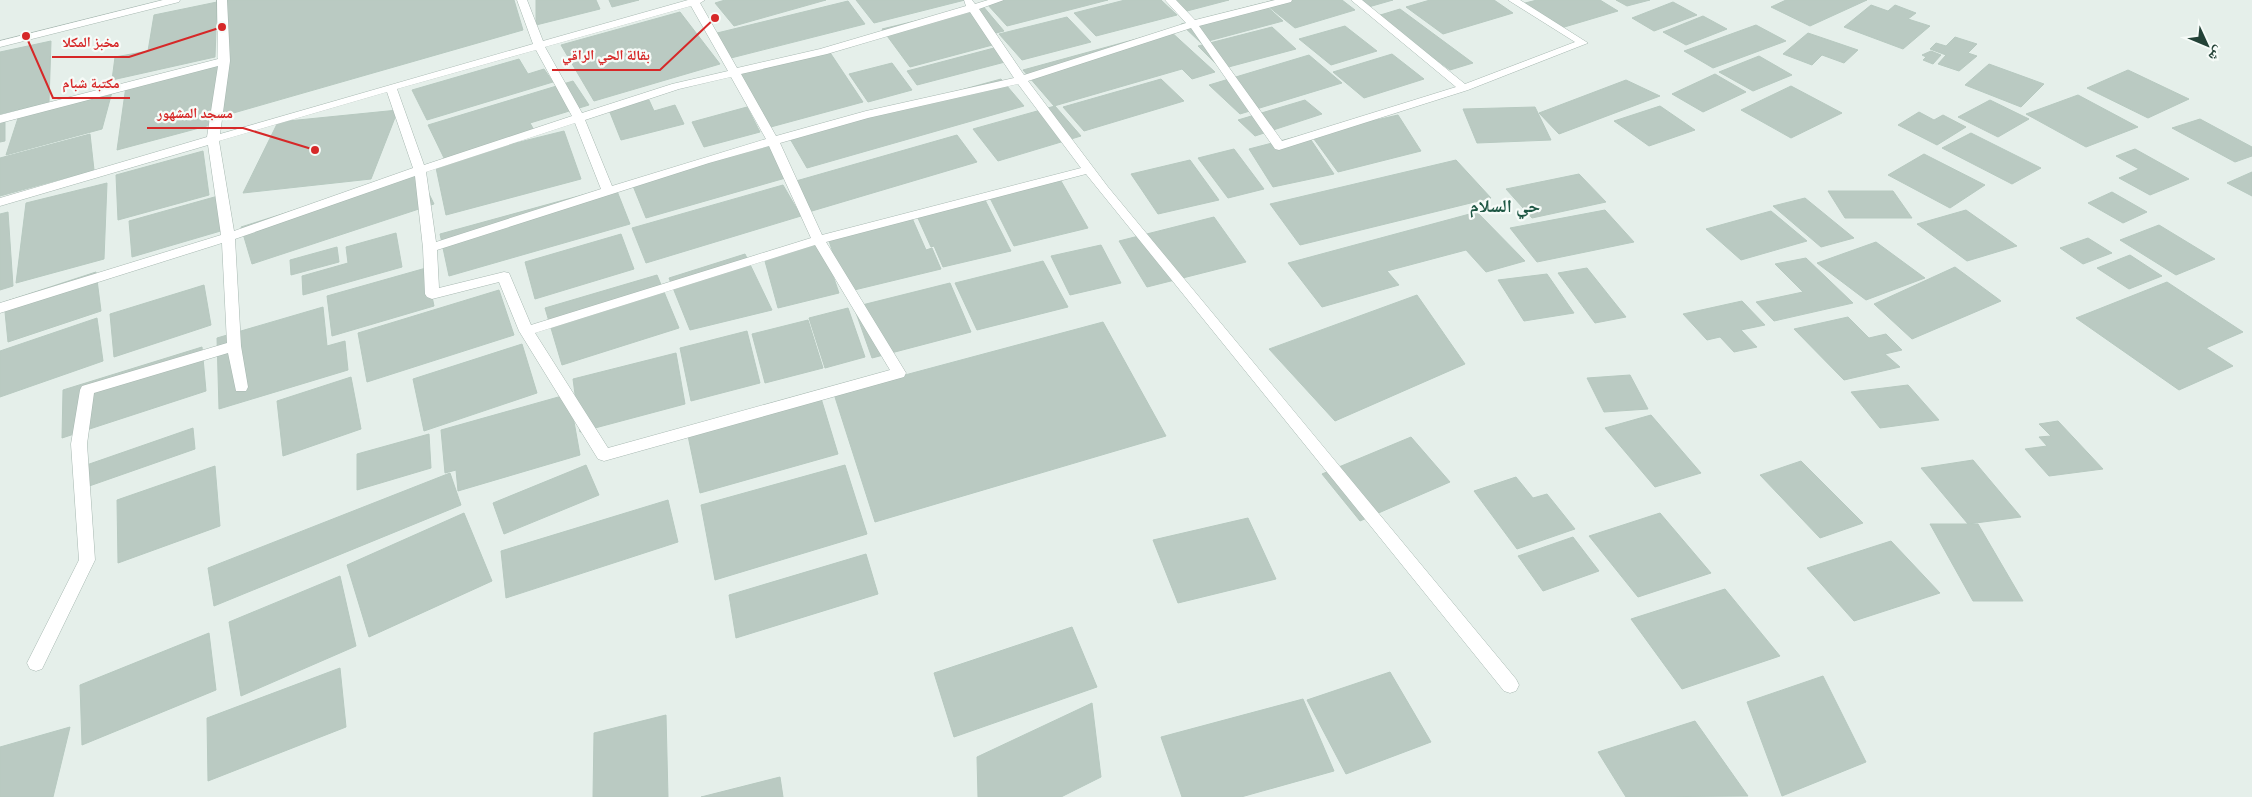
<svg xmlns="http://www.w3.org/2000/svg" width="2252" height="797" viewBox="0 0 2252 797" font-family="'Fira Sans','Noto Naskh Arabic',sans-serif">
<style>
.building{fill:#bacac2;stroke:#b7c9c0}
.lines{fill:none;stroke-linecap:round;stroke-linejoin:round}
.minor-casing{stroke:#a7b8b1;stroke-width:1}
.minor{fill:#fff;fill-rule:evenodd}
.labels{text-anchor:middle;stroke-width:4.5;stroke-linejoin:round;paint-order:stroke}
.district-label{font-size:18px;font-weight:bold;fill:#1d5643;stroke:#f6fbf8}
.leader{fill:none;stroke:#d62828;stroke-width:2}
.callout-dot{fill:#d62828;stroke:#f6fbf8;stroke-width:2}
.callout-label{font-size:14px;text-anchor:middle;font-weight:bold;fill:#d62828;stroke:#f6fbf8;stroke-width:4.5;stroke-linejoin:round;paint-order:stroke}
</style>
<rect width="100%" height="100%" fill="#e5efea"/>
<!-- building -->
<g class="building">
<path d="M223 0H514L523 30 223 116Z"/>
<path d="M536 0H596L600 9 536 25Z"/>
<path d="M609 0H639L612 7Z"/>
<path d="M725 0H826L734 26 715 3Z"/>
<path d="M856 0H965L874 23Z"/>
<path d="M997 0H1108L1007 26 986 3Z"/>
<path d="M1125 0H1161L1177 15 1096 36 1074 13Z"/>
<path d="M1175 0H1229L1187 11Z"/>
<path d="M1274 0H1342L1355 10 1295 28 1264 3Z"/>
<path d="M1356 0H1393L1365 8Z"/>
<path d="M1430 0H1494L1513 13 1443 34 1406 7Z"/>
<path d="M1537 0H1600L1618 11 1561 28 1525 3Z"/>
<path d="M1616 0H1650L1627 6Z"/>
<path d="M1786 0H1867L1810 26 1771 7Z"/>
<path d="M848 1 865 24 727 59 713 34Z"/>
<path d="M217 2 215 57 112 80 115 57 148 51 154 15Z"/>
<path d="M1673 2 1697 15 1654 31 1632 18Z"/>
<path d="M1263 3 1283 21 1201 43 1181 24Z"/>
<path d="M982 5 1004 31 992 34 1000 43 910 67 882 29Z"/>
<path d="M1871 5 1888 11 1895 5 1916 13 1908 19 1930 26 1903 49 1844 27Z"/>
<path d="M1400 9 1473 63 1450 70 1377 16Z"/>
<path d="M680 12 720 64 594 101 561 45Z"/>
<path d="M1703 16 1727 29 1686 45 1663 32Z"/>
<path d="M1067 17 1091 42 1022 60 999 34Z"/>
<path d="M1756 25 1786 41 1713 68 1684 51Z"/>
<path d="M1345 26 1377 51 1331 65 1299 39Z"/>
<path d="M1272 27 1296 49 1221 69 1198 46Z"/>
<path d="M1169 30 1215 72 1192 79 1182 69 1054 106 1023 70Z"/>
<path d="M1808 33 1858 50 1844 63 1822 55 1812 65 1783 54Z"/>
<path d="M1955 37 1977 44 1968 53 1977 56 1959 71 1938 64 1946 55 1930 49 1936 43 1946 46Z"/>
<path d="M51 41 49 102 0 114V52Z"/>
<path d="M827 48 863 102 767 128 736 71Z"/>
<path d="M994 48 1005 62 917 85 907 71Z"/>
<path d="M1931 51 1941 55 1933 64 1923 60 1926 57 1922 55Z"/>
<path d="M1392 54 1424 79 1364 98 1333 72Z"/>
<path d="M1309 55 1342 83 1240 114 1209 85Z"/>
<path d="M1759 56 1792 75 1753 91 1719 72Z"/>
<path d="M519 59 528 74 544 69 553 82 427 120 412 90Z"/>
<path d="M219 62 218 123 117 150 126 86Z"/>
<path d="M892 63 912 90 868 102 849 74Z"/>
<path d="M1989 64 2044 84 2021 107 1965 85Z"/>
<path d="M2128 70 2189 99 2148 118 2087 88Z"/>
<path d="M1715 74 1746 92 1703 112 1672 94Z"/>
<path d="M1001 79 1024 106 807 168 789 137Z"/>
<path d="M1161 79 1184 101 1084 131 1063 107Z"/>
<path d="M1626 80 1660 96 1559 134 1539 113Z"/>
<path d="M573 81 589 105 530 123 534 130 444 158 428 125Z"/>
<path d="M1791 86 1842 113 1791 138 1741 110Z"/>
<path d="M112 92 102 129 6 155 19 115Z"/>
<path d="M2078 95 2138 127 2086 147 2026 114Z"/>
<path d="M649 100 654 111 675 105 684 124 621 140 609 110Z"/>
<path d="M1305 100 1322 114 1255 136 1238 120Z"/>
<path d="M1990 100 2029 119 1998 137 1958 117Z"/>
<path d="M1055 106 1081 136 998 161 973 129Z"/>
<path d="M1660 106 1695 130 1649 146 1614 121Z"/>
<path d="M747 107 760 132 704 147 692 122Z"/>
<path d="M1535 107 1551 140 1477 143 1463 109Z"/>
<path d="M398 110 371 179 243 193 278 122Z"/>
<path d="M1919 112 1934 120 1943 115 1966 127 1937 145 1898 125Z"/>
<path d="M1398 115 1421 151 1338 172 1311 135Z"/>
<path d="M2200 119 2252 147V156L2235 162 2172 128Z"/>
<path d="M5 122V141L0 142V124Z"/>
<path d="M564 131 581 179 446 215 435 163Z"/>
<path d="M1971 133 2041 168 2012 184 1942 148Z"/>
<path d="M90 134 94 170 0 196V158Z"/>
<path d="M1307 134 1334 174 1273 187 1249 149Z"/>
<path d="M957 135 977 162 812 211 796 181Z"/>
<path d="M770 143 789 177 646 218 631 181Z"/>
<path d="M1234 149 1264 189 1228 198 1198 158Z"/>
<path d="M2135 149 2189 179 2150 195 2119 178 2139 169 2116 156Z"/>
<path d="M203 151 209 195 118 220 116 175Z"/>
<path d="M1924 154 1985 185 1950 208 1888 175Z"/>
<path d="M1190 160 1219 200 1158 214 1131 174Z"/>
<path d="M1456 160 1491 198 1300 245 1270 204Z"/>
<path d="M418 171 434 204 252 264 241 227Z"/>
<path d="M2252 172V196L2227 183Z"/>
<path d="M1579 174 1606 202 1532 218 1506 189Z"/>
<path d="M1061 181 1088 228 1014 246 990 198Z"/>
<path d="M107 183 104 259 16 283 26 203Z"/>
<path d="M783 185 801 216 646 263 632 228Z"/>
<path d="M615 186 630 224 449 276 440 234Z"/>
<path d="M1828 191H1893L1912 218H1845Z"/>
<path d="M2112 192 2147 212 2123 223 2088 203Z"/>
<path d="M218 196 224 230 132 257 129 221Z"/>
<path d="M1805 198 1854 238 1821 247 1773 206Z"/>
<path d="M985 200 1011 251 943 267 934 246 931 247 917 216Z"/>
<path d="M1605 210 1634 242 1537 262 1510 228Z"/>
<path d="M1966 210 2017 246 1967 261 1917 224Z"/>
<path d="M1771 211 1807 241 1741 260 1706 229Z"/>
<path d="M8 212 13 286 0 290V214Z"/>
<path d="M1477 212 1525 261 1486 272 1466 250 1387 271 1399 285 1322 307 1288 263Z"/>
<path d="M1214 217 1246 262 1147 287 1119 241Z"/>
<path d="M912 218 926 250 932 248 941 269 846 292 828 238Z"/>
<path d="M2159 225 2215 259 2176 275 2120 240Z"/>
<path d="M396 233 402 267 303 295 302 276 348 263 346 247Z"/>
<path d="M621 234 634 269 535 299 525 262Z"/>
<path d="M2088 238 2112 253 2083 264 2060 248Z"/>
<path d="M821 241 839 293 778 308 763 254Z"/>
<path d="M1876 242 1925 278 1866 300 1817 263Z"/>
<path d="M1101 245 1121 283 1070 295 1051 256Z"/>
<path d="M337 247 339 262 291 275 290 260Z"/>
<path d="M745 254 772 310 690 330 669 278Z"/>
<path d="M2130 255 2162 276 2129 289 2097 268Z"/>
<path d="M1806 258 1853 303 1774 321 1756 302 1803 292 1775 264Z"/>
<path d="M1043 261 1068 307 977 330 955 283Z"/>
<path d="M1955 267 2001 301 1912 339 1874 304Z"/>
<path d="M426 268 434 306 332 336 327 296Z"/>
<path d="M1587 268 1626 317 1595 323 1558 273Z"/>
<path d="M96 272 101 311 8 342 4 302Z"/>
<path d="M1547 274 1574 313 1524 321 1498 280Z"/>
<path d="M657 275 679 328 562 365 545 308Z"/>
<path d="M2167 282 2243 332 2206 348 2233 366 2179 390 2076 318Z"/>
<path d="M950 283 971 332 872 358 854 307Z"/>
<path d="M204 285 211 325 114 357 110 314Z"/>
<path d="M499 290 514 335 367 382 358 333Z"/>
<path d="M1417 295 1465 364 1335 421 1269 349Z"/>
<path d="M1742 301 1765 325 1741 330 1757 347 1734 352 1720 337 1707 340 1683 314Z"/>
<path d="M323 307 327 346 345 341 348 370 219 409 217 338Z"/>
<path d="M848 308 865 357 825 368 809 318Z"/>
<path d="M1848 317 1869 338 1886 334 1902 350 1885 354 1900 367 1844 380 1794 329Z"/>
<path d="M97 318 103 361 0 397V351Z"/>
<path d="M808 320 823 368 765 383 752 334Z"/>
<path d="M1103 322 1166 436 875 522 834 394Z"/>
<path d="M747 331 760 383 691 401 680 348Z"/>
<path d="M522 344 537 393 424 431 413 379Z"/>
<path d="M202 347 206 391 62 438 63 390Z"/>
<path d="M676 353 685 404 580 432 573 379Z"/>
<path d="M1630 375 1648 409 1604 412 1587 378Z"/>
<path d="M351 377 361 429 283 456 277 401Z"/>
<path d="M1908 385 1939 420 1880 428 1851 392Z"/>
<path d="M569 394 580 455 458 491 456 470 445 473 441 430Z"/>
<path d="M820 395 838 454 700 493 687 431Z"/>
<path d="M1651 415 1701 473 1655 487 1605 428Z"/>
<path d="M2058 421 2103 469 2049 476 2025 449 2047 446 2039 437 2051 436 2039 424Z"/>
<path d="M193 428 195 449 75 491V469Z"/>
<path d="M429 434 431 468 357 490V454Z"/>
<path d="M1411 437 1450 482 1360 521 1322 474Z"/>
<path d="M1973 460 2021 517 1968 524 1921 468Z"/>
<path d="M1801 461 1863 523 1820 538 1760 475Z"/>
<path d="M586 465 599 495 504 534 493 503Z"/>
<path d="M845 465 867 534 715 580 701 505Z"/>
<path d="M215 466 220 526 118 563 117 500Z"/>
<path d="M450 473 461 505 214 606 208 568Z"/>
<path d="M1516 477 1533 498 1547 494 1575 529 1517 549 1474 491Z"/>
<path d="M668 500 678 542 506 598 501 551Z"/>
<path d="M464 513 492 581 369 637 347 565Z"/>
<path d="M1660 513 1711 573 1638 597 1589 536Z"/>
<path d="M1248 518 1276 579 1178 603 1153 540Z"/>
<path d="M1930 524H1978L2023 601H1973Z"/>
<path d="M1573 537 1599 571 1543 591 1518 556Z"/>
<path d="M1891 541 1940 593 1854 621 1807 568Z"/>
<path d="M866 554 878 594 736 638 729 595Z"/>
<path d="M340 576 356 646 241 696 229 622Z"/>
<path d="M1725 589 1780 656 1682 689 1631 619Z"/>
<path d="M1072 627 1097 687 954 737 934 673Z"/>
<path d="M209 633 216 690 82 745 80 685Z"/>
<path d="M340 668 346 727 208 781 207 718Z"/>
<path d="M1390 672 1431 742 1346 774 1307 700Z"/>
<path d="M1823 676 1866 762 1782 796 1747 702Z"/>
<path d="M1303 699 1334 771 1241 797H1182L1161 737Z"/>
<path d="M1092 703 1101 777 1061 797H978L977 757Z"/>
<path d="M666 715 668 797H593L594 733Z"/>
<path d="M1695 721 1748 796 1626 797 1598 752Z"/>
<path d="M70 727 53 797H0V747Z"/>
<path d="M780 777 783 797H701Z"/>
</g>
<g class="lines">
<!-- minor casing -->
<g class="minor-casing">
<g id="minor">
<path d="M163 0H180L179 2 0 47V41Z"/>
<path d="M217 0H227L230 61 220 134 533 44 517 0H527L543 41 688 0H705L700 3 737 68 820 49 966 6 964 0H972L975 4 988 0H1004L979 9 1024 75 1186 23 1165 0H1176L1195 20 1275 0H1292L1291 2 1199 26 1282 141 1456 87 1351 0H1362L1465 84 1575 42 1508 0H1520L1588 43 1468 90 1279 150 1275 149 1191 28 1028 81 1108 187 1516 679 1519 685 1516 691 1510 693 1504 691 1086 174 826 242 906 373 904 377 604 461 598 459 519 331 499 282 432 299 427 297 425 294 423 248 415 176 235 239 241 346 248 387 246 391H236L228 353 94 393 87 444 95 560 42 669 36 671 30 669 27 663 79 560 71 444 80 390 82 386 227 343 222 243 0 313V303L221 235 208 145 0 206V198L207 137 218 66 0 123V115L218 59ZM691 6 728 71 672 84 582 113 545 47ZM970 12 1014 78 866 111 776 136 741 74 827 54ZM536 50 572 116 424 165 397 89ZM731 77 766 139 612 186 585 120 679 89ZM1018 84 1081 168 822 235 780 143 868 118ZM387 92 413 168 234 231 219 141ZM575 123 601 189 436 242 426 172ZM769 146 811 238 531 325 509 273 504 272 439 288 437 250 709 163ZM815 245 890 370 608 448 535 333Z"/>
</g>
</g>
<!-- minor -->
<use href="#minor" class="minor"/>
</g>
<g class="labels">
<!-- district labels -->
<g class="district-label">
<text x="1505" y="212">حي السلام</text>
</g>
</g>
<!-- callouts -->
<path class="leader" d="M222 27L129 57H52M715 18L660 70H552M26 36L53 98H130M315 150L243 128H147"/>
<g class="callout-dot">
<circle cx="222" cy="27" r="5"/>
<circle cx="715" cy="18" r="5"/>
<circle cx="26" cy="36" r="5"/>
<circle cx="315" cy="150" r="5"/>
</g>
<g class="callout-label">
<text x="91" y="47">مخبز المكلا</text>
<text x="606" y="60">بقالة الحي الراقي</text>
<text x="91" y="88">مكتبة شبام</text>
<text x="195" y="118">مسجد المشهور</text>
</g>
<!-- north arrow -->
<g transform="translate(2207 45) rotate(134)" stroke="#f6fbf8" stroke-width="4" paint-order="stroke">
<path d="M0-4L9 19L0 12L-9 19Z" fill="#234237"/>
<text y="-8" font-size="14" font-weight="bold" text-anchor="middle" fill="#234237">ش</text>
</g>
</svg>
